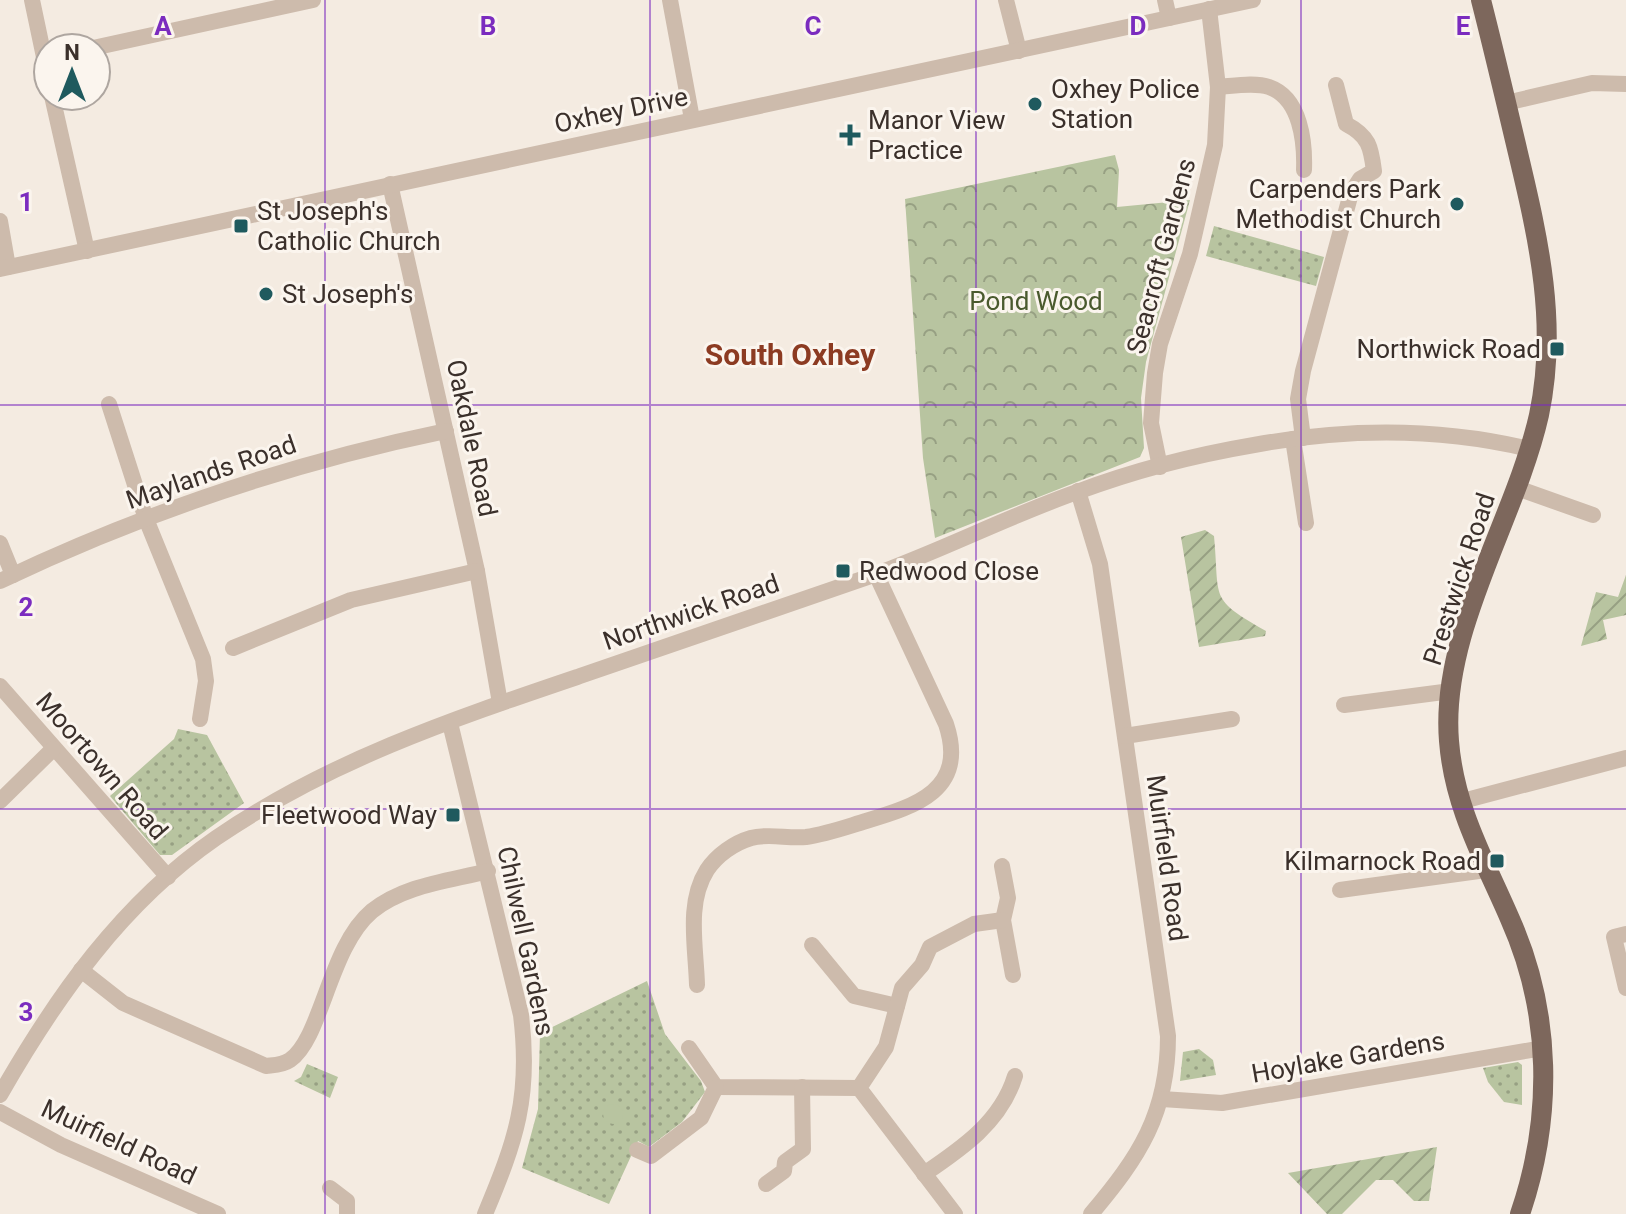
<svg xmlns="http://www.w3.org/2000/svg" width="1626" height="1214" viewBox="0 0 1626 1214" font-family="Roboto,sans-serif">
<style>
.grass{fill:url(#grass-dots)}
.forest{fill:url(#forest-crowns)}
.garden{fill:url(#garden-furrows)}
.pitch{fill:#b8c4a0}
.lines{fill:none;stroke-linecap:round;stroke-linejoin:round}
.minor{stroke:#cdbbac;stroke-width:16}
.major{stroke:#7d675c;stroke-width:20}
.grid{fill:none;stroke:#7b2cbf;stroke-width:2;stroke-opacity:0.55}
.poi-dot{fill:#1f5a5e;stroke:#fbf5ee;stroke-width:3}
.labels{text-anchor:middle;stroke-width:6;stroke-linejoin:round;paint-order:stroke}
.poi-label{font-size:26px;fill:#3b302b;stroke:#fbf5ee;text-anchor:start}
.street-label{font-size:26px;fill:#3b302b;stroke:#fbf5ee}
.park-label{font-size:26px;fill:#4a5a2e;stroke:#fbf5ee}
.quarter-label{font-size:30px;font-weight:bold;fill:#8c3b22;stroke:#fbf5ee}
.grid-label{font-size:26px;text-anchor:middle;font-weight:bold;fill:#7b2cbf;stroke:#fbf5ee;stroke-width:6;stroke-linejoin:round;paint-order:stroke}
</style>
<defs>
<pattern id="grass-dots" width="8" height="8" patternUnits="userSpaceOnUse" patternTransform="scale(2)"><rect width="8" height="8" fill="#b8c4a0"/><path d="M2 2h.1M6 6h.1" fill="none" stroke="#97a083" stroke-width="1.8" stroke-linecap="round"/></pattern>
<pattern id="forest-crowns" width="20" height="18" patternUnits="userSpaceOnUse" patternTransform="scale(2)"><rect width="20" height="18" fill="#b8c4a0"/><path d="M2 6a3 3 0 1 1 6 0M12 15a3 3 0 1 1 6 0" fill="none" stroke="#97a083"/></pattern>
<pattern id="garden-furrows" width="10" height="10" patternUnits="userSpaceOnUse" patternTransform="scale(2)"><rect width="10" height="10" fill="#b8c4a0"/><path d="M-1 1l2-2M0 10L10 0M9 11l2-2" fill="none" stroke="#97a083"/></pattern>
</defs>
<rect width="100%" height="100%" fill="#f4ebe1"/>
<!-- grass -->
<g class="grass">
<path d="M1214 226 1324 257 1316 286 1206 256Z"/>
<path d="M178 729 207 735 244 803 172 855H160L110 796 174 739Z"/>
<path d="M647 981 665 1034 701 1081 705 1092 682 1122 649 1147 638 1141 609 1204 522 1168 538 1109 540 1033Z"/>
<path d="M1199 1049 1213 1060 1216 1075 1180 1081 1183 1052Z"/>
<path d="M1518 1062 1522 1065V1105L1504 1102 1488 1082 1483 1068Z"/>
<path d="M307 1064 338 1077 330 1098 294 1081 301 1077Z"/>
</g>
<!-- forest -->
<path class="forest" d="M1115 155 1119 170 1117 207 1190 200 1146 362 1141 398 1144 448 1140 457 935 538 923 458 905 199Z"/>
<!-- garden -->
<g class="garden">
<path d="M1205 530 1214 536C1220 600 1208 598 1266 631L1265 636 1199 647 1181 537Z"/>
<path d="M1626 575V615L1603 620 1607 639 1581 646 1596 592 1618 597Z"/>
<path d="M1437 1147 1429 1201H1414L1393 1180H1376L1342 1214H1327L1288 1173Z"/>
</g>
<!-- pitch -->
<circle class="pitch" cx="613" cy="1114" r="10"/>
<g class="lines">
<!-- minor -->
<g class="minor">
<path d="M32 0 48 76"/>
<path d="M670 0 692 119"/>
<path d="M1006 0 1019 51"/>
<path d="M1165 0 1169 18"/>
<path d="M93 48 313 0"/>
<path d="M1218 87C1233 86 1255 82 1269 87 1301 98 1305 143 1304 170"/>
<path d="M52 96 87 251"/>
<path d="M1506 103 1592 83 1626 84"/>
<path d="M390 184 477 571 500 703"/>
<path d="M0 221 8 267"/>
<path d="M0 269 1253 0"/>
<path d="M109 404 146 519 203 659 206 681 200 719"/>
<path d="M1303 438 1298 399 1303 371 1351 193 1360 179 1374 171C1371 147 1369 136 1346 124L1336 85"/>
<path d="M1293 439 1306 523"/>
<path d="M1160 467 1151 423 1155 373 1160 344 1190 254 1215 145 1218 87 1209 9"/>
<path d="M1517 488 1593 515"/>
<path d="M1078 491 1100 564 1168 1036C1168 1114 1139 1157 1091 1214"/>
<path d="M0 543 13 575"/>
<path d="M0 581C143 513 291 463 446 431"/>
<path d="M233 648 351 600 477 571"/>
<path d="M0 686 168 877"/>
<path d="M1344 705 1451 691"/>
<path d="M450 723 521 1015C531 1097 516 1140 485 1214"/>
<path d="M1125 736 1232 719"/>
<path d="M0 801 53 749"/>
<path d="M1459 802 1626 758"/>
<path d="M1002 866 1008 898 1003 920 1013 975"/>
<path d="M1340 890 1486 870"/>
<path d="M1626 934 1614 937 1626 988"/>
<path d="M812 945 854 996 897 1006"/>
<path d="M81 970 123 1003 266 1066C274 1065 283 1065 290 1060 322 1038 329 947 372 911 404 885 449 881 488 871"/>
<path d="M697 985C696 947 686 903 707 870 717 855 734 843 751 838 769 833 788 839 806 837 827 834 846 827 866 821 916 806 968 790 946 724L876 574"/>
<path d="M689 1048 716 1087 859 1088"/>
<path d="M0 1095C56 997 122 903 216 838 328 761 453 719 580 676 676 643 772 610 868 577 939 552 1006 517 1077 492 1133 471 1195 455 1254 445 1347 428 1437 427 1529 449"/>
<path d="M1162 1099 1222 1103 1543 1048"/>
<path d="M0 1112 61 1145 218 1214"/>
<path d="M637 1150 651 1156 701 1118 716 1087"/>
<path d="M924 1174C961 1149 1001 1122 1015 1076"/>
<path d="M766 1184 784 1171 785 1162 803 1149 802 1087"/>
<path d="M330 1188 347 1201V1214"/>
<path d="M955 1214 859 1088 886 1047 902 988 922 965 930 947 974 924 1003 920"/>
</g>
<!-- major -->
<path class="major" d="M1481 0C1494 51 1506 102 1518 153 1539 241 1558 325 1539 415 1515 521 1440 631 1449 741 1454 807 1484 859 1510 919 1552 1013 1553 1117 1520 1214"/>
</g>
<!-- grid -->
<path class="grid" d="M325 0V1214M650 0V1214M976 0V1214M1301 0V1214M0 405H1626M0 809H1626"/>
<!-- markers -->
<g class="poi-dot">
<circle cx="1035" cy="104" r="8"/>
<path d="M846 123h8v8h8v8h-8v8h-8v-8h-8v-8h8z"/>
<circle cx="1457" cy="204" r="8"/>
<rect x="233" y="218" width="16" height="16" rx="4"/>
<circle cx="266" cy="294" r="8"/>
<rect x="1549" y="341" width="16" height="16" rx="4"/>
<rect x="835" y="563" width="16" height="16" rx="4"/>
<rect x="445" y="807" width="16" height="16" rx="4"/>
<rect x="1489" y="853" width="16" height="16" rx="4"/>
</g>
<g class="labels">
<!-- poi labels -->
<g class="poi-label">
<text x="1051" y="98">Oxhey Police<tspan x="1051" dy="30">Station</tspan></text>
<text x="868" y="129">Manor View<tspan x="868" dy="30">Practice</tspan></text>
<text x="1441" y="198" text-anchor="end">Carpenders Park<tspan x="1441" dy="30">Methodist Church</tspan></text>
<text x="257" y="220">St Joseph's<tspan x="257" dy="30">Catholic Church</tspan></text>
<text x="282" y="303">St Joseph's</text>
<text x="1541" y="358" text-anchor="end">Northwick Road</text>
<text x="859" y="580">Redwood Close</text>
<text x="437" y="824" text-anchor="end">Fleetwood Way</text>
<text x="1481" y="870" text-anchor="end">Kilmarnock Road</text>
</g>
<!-- street labels -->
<g class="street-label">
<text transform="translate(621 110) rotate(-12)" y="9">Oxhey Drive</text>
<text transform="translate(1161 256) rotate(-75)" y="9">Seacroft Gardens</text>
<text transform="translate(472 438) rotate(78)" y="9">Oakdale Road</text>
<text transform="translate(211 472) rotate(-19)" y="9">Maylands Road</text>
<text transform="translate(1459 579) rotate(-72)" y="9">Prestwick Road</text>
<text transform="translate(691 612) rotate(-19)" y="9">Northwick Road</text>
<text transform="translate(102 766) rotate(49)" y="9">Moortown Road</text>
<text transform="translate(1167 858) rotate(82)" y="9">Muirfield Road</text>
<text transform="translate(526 941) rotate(78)" y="9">Chilwell Gardens</text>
<text transform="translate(1348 1057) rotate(-10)" y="9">Hoylake Gardens</text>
<text transform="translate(119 1142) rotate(25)" y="9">Muirfield Road</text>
</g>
<!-- park labels -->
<g class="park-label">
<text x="1036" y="310">Pond Wood</text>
</g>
<!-- quarter labels -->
<g class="quarter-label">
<text x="790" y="365">South Oxhey</text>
</g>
</g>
<g class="grid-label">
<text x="163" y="35">A</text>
<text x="488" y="35">B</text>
<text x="813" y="35">C</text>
<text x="1138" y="35">D</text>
<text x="1463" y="35">E</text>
<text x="26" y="211">1</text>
<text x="26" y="616">2</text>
<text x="26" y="1021">3</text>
</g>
<!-- north arrow -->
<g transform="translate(72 72)"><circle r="38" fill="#fbf5ee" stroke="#aea6a0" stroke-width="2"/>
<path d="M0-6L14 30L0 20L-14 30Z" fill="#1f5a5e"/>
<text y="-12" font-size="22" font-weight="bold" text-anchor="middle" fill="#3b302b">N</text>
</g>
</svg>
